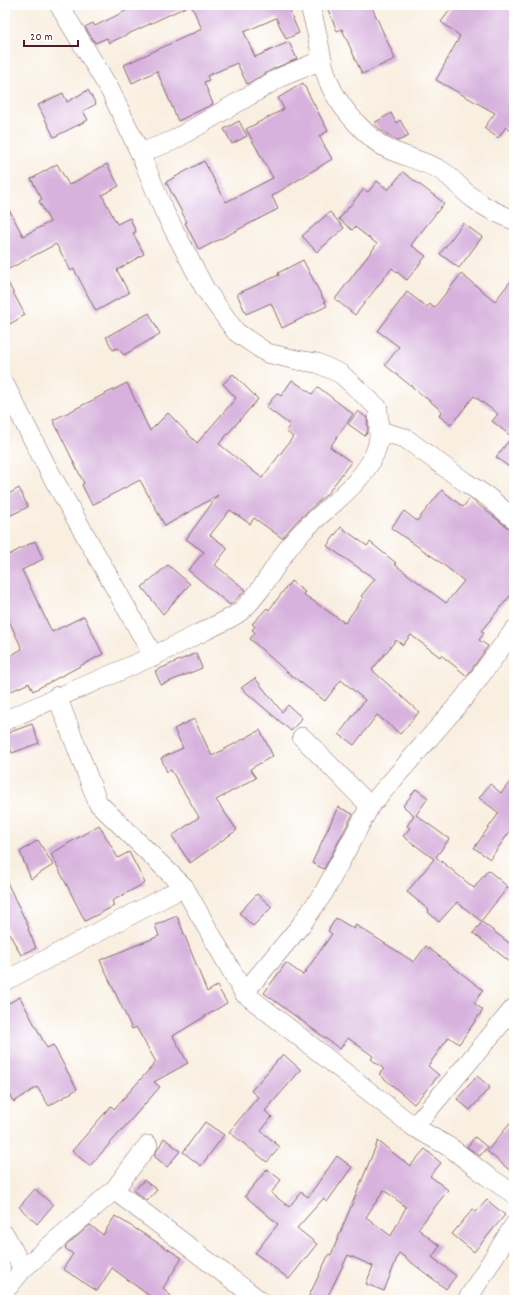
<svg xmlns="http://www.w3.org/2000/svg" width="519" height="1305" viewBox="0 0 519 1305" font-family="Dekko,sans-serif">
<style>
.building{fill:#d7b2dd;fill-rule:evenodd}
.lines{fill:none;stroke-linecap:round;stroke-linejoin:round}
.minor-casing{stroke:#87686b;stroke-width:20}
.minor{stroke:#fff;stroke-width:19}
</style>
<rect width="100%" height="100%" fill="#fff"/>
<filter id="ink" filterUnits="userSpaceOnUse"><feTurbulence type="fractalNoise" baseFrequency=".025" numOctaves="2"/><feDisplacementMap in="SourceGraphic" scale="8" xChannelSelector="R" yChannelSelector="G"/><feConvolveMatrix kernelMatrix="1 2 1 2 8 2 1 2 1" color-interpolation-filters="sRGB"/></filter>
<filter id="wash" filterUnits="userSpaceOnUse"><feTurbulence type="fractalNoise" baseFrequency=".012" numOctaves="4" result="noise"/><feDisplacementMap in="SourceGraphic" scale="16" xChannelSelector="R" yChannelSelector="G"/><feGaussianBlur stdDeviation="0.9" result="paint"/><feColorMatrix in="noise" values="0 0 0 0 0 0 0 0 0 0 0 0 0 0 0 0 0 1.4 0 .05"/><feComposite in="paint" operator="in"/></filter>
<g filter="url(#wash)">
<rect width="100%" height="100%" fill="#f9efe1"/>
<g id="blocks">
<!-- building -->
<g class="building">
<path d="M128 5H190L109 43 107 38 95 43 85 27 93 23 95 26 130 9Z"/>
<path d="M191 5H298V8L290 12 299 33 286 39 276 18 244 32 255 57 289 42 297 59 275 68 247 84 237 63 207 76 209 80 204 82 213 104 178 121 157 71 132 83 124 65 202 29Z"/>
<path d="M326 5H371L395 59 362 74 342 29 337 31Z"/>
<path d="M454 5H514V133L506 127 498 138 484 128 495 113 436 80 460 36 441 22Z"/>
<path d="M303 83 328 131 319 136 332 159 272 196 278 209 199 250 185 223 187 222 166 182 204 161 226 202 273 178 246 129 284 109 278 98Z"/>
<path d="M88 90 96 104 83 111 88 120 54 137 38 105 63 93 67 102Z"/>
<path d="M391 113 396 123 400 120 409 136 398 141 380 130 374 123Z"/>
<path d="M239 121 247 136 232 144 224 129Z"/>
<path d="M57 164 69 185 107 164 119 186 102 195 117 224 130 218 136 232 133 233 144 254 117 270 129 293 96 311 74 269 71 271 56 244 5 271V202L23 236 50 222 39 201 42 199 31 179Z"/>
<path d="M403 172 444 203 411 245 426 256 407 280 392 268 355 315 335 299 377 244 355 227 352 230 339 219 364 189 368 192 377 181 388 190Z"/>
<path d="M330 212 344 228 317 252 302 236Z"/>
<path d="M463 223 482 237 459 268 440 254Z"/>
<path d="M303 260 327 306 282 328 271 303 246 314 237 294 279 275 278 273Z"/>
<path d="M461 274 495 301 514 277V471L496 457 512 437 492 421 498 414 474 396 451 425 439 416 442 411 385 365 399 347 378 331 407 292 427 307 430 304 434 308Z"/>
<path d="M5 277 25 315 10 324 5 316Z"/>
<path d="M149 313 160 334 124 355 117 348 113 350 106 337Z"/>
<path d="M233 374 258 399 219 444 262 478 293 437 286 431 290 425 266 407 277 393 281 396 292 380 312 394 318 387 353 414 330 447 351 462 328 493 296 522 282 538 254 518 250 524 230 510 210 535 228 548 215 565 246 590 230 605 188 570 204 552 186 539 218 495 165 526 140 480 92 505 82 485 84 483 53 420 127 383 150 431 168 413 197 443 236 398 223 384Z"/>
<path d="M358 411 367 418 368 431 365 436 348 424Z"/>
<path d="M19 488 28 507 5 518V496Z"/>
<path d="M442 490 463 507 470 498 507 527 514 530V591L481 631 484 633 479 640 488 646 467 676 441 655 440 657 411 635 403 645 396 640 372 670 419 712 400 734 377 715 354 745 339 734 365 700 341 680 325 701 287 672 250 639 255 632 252 630 255 626 252 624 267 608 269 610 291 581 305 592 303 594 345 623 363 598 361 596 375 579 327 546 341 527 367 546 370 542 396 563 394 564 446 603 464 581 436 559 391 528 404 511 417 521Z"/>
<path d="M35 541 43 559 22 570 52 632 84 616 103 654 33 691 29 683 5 694V659L22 649 5 612V557Z"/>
<path d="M168 565 190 584 163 614 142 587Z"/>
<path d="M196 653 202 668 161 685 155 671Z"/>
<path d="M255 678 282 712 288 705 302 718 291 731 241 688Z"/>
<path d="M194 719 212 756 260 730 273 756 250 769 256 778 216 800 237 830 190 863 172 836 199 817 171 770 167 772 161 758 183 748 174 729Z"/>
<path d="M32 724 39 743 12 753 5 734Z"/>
<path d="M514 777V826L490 859 474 848 499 813 479 798 490 784 501 793Z"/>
<path d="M416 789 428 798 416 815 449 839 436 857 474 888 488 870 508 887 481 921 457 902 439 922 428 912 429 910 407 892 434 859 403 836 410 828 407 826 414 815 403 806Z"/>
<path d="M338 807 353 814 324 869 312 863Z"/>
<path d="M99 825 118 858 129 852 145 883 112 901 114 906 85 921 51 854Z"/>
<path d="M38 840 53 865 31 879 20 852Z"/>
<path d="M5 878 29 928 28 929 36 948 21 955 5 926Z"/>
<path d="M257 894 272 907 253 926 239 913Z"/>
<path d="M177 916 207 992 217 986 227 1003 173 1036 188 1063 154 1082 160 1087 90 1166 72 1151 111 1106 114 1109 156 1062 136 1027 132 1029 100 960 159 936 155 925Z"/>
<path d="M336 918 354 929 356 925 414 962 426 946 483 990 474 1003 483 1010 459 1044 449 1037 428 1066 439 1075 414 1104 379 1074 384 1069 371 1059 373 1056 348 1038 340 1049 264 993 286 963 303 975 332 934 328 931Z"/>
<path d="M482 922 514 947V965L473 933Z"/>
<path d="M20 997 47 1048 53 1045 77 1089 49 1106 37 1087 14 1102 5 1089V1005Z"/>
<path d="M283 1054 301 1070 265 1111 272 1117 261 1131 280 1147 267 1162 229 1132 258 1097 251 1091Z"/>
<path d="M477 1076 490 1087 470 1110 457 1099Z"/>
<path d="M514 1119V1174L487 1151Z"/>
<path d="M205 1122 224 1135 201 1166 183 1152Z"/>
<path d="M475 1137 487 1147 480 1156 467 1147Z"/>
<path d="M164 1138 180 1151 167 1167 154 1156Z"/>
<path d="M378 1141 410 1166 425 1149 441 1163 430 1176 448 1190 418 1229 440 1246 432 1257 456 1276 446 1289 399 1253 384 1291 366 1284 373 1266 348 1255 326 1300H307L329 1254 331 1255ZM384 1190 406 1207 391 1236 366 1217Z"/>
<path d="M337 1156 352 1167 327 1202 323 1199 297 1228 317 1244 289 1279 255 1253 278 1224 245 1196 267 1169 281 1180 271 1193 289 1207 301 1192 308 1197Z"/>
<path d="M144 1180 157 1190 147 1201 134 1191Z"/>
<path d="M35 1189 53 1205 37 1224 19 1207Z"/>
<path d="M487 1200 505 1215 474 1252 452 1234 473 1209 476 1212Z"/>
<path d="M115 1216 182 1258 163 1288 175 1300H155L112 1268 97 1291 63 1269 73 1254 65 1248 68 1244 90 1225 103 1235Z"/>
</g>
</g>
</g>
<g filter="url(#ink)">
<use href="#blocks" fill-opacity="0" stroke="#87686b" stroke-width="1"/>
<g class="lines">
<!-- minor casing -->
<g class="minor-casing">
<g id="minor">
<path d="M309 5C320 33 319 66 334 93 344 111 369 140 388 149 405 157 425 161 442 171 454 179 462 191 474 199 486 209 500 214 514 220"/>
<path d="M140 153 172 141 281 77 322 60"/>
<path d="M5 385 49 471 154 657"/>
<path d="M379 431 405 438 465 482 488 497 514 519"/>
<path d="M57 696 98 803 184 887 244 993 414 1127 451 1148 487 1176 514 1194"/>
<path d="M5 721C68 691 134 668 196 635 209 628 230 620 241 611 267 588 279 553 304 530 328 506 367 481 377 447 381 435 378 420 378 408L341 374 317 363 297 360 267 353 236 332 205 289 164 211 140 153 110 90 59 5"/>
<path d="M302 737 370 806"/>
<path d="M5 981 184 887"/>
<path d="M244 993 301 925 324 892 370 806 464 698 514 630"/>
<path d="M414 1127 514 1008"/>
<path d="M114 1190 259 1300"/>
<path d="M5 1235 23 1269"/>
<path d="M5 1291 23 1269 114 1190 148 1145"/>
<path d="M467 1300 514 1225"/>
</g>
</g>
<!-- minor -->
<use href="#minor" class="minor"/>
</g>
</g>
<!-- margin -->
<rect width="519" height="1305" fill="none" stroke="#fff" stroke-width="20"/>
<!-- scale -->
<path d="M24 40v6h54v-6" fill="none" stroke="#4a1f2b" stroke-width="2"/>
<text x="30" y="40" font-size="12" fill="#4a1f2b" stroke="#ffffff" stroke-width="3" paint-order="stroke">20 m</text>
</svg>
